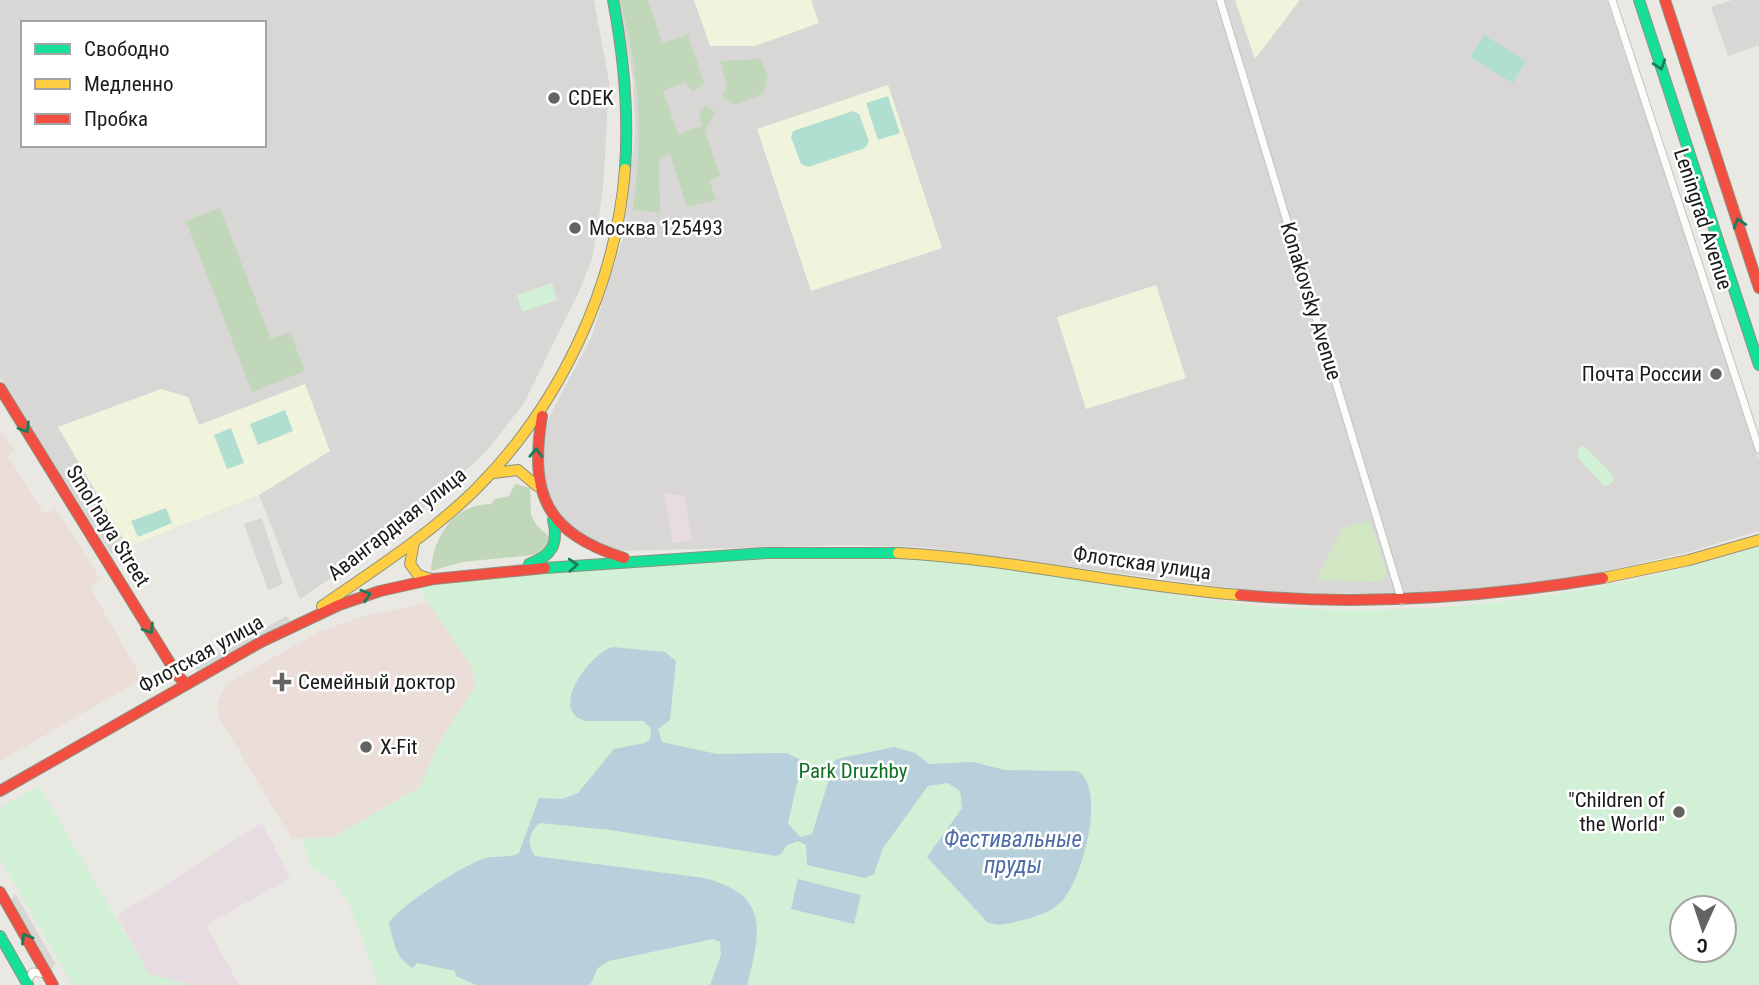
<svg xmlns="http://www.w3.org/2000/svg" width="1759" height="985" viewBox="0 0 1759 985" font-family="'Roboto Condensed',sans-serif">
<style>
.residential{fill:#d8d7d5;fill-rule:evenodd}
.commercial{fill:#ebded9}
.industrial{fill:#e7dce1}
.education{fill:#f1f4dd}
.grass{fill:#d1e6c3}
.forest{fill:#c0d8b9}
.park{fill:#d1f0d5;fill-rule:evenodd}
.pitch{fill:#b0dfd1}
.water{fill:#b7d0db}
.lines{fill:none;stroke-linecap:round;stroke-linejoin:round}
.street-casing{stroke:#c2c2bf;stroke-width:9}
.fast-casing{stroke:#8d927d;stroke-width:12}
.slow-casing{stroke:#8d927d;stroke-width:12}
.jam-casing{stroke:#8d927d;stroke-width:12}
.street{stroke:#fcfcfb;stroke-width:7}
.fast{stroke:#16e098;stroke-width:10}
.slow{stroke:#ffcf43;stroke-width:10}
.jam{stroke:#f24e42;stroke-width:10}
.oneway{stroke:#187e5a}
.poi-dot{fill:#636361;stroke:#fff;stroke-width:2.5}
.labels{text-anchor:middle;stroke-width:5;stroke-linejoin:round;paint-order:stroke}
.poi-label{font-size:21px;fill:#1b1b1b;stroke:#fff;text-anchor:start}
.street-label{font-size:21px;fill:#1b1b1b;stroke:#fff}
.park-label{font-size:21px;fill:#107125;stroke:#fff}
.water-label{font-size:23px;font-style:italic;fill:#4d6da4;stroke:#fff}
</style>
<rect width="100%" height="100%" fill="#e9e8e3"/>
<!-- residential -->
<g class="residential">
<path d="M0 0H594L609 82 603 190 592 260 577 296 524 403 487 451 396 534 300 599 259 495 111 554 0 378ZM23 23H264V145H23Z"/>
<path d="M619 0H1607L1759 461V531L1689 552 1580 577 1477 591 1404 594 1260 592 923 547 847 545 620 551 582 540 555 513 546 494 541 475V440L551 413 591 338 624 234 635 132 633 80Z"/>
<path d="M1732 0H1759V45L1728 56 1711 7Z"/>
<path d="M262 518 283 584 268 590 244 524Z"/>
<path d="M287 616 290 621 197 671 194 666Z"/>
<path d="M15 893 55 963 51 972 11 900Z"/>
</g>
<!-- commercial -->
<g class="commercial">
<path d="M0 428 15 451 8 456 44 514 55 507 101 580 90 587 142 679 0 761Z"/>
<path d="M429 602 471 666 476 685 437 747 420 787 334 837 292 839 219 717 217 704 226 684 319 632 357 618Z"/>
</g>
<!-- industrial -->
<g class="industrial">
<path d="M664 492 685 497 692 540 673 543Z"/>
<path d="M262 823 290 878 206 925 239 985H190L149 974 117 916Z"/>
</g>
<!-- education -->
<g class="education">
<path d="M694 0H811L819 23 755 46H710Z"/>
<path d="M1235 0H1300L1255 59Z"/>
<path d="M888 85 942 248 811 291 757 129Z"/>
<path d="M1156 285 1186 378 1086 409 1057 317Z"/>
<path d="M305 384 330 451 259 495 128 547 58 427 161 389 188 397 199 425Z"/>
</g>
<!-- grass -->
<path class="grass" d="M1370 521 1387 573 1382 582 1316 580 1343 528Z"/>
<!-- forest -->
<g class="forest">
<path d="M619 0H648L662 43 688 35 704 83 693 92 685 82 663 91 678 134 702 126 699 112 705 105 715 112 705 131 720 176 709 180 716 200 687 207 670 154 659 158 660 213 633 210C643 140 640 67 619 0Z"/>
<path d="M761 59 768 77 763 94 733 105 722 96 727 86 720 61Z"/>
<path d="M220 208 271 339 290 332 305 371 252 392 186 221Z"/>
<path d="M515 484 530 488 531 515 537 526 551 538 547 551 542 554 462 562 431 571C433 536 454 504 491 504L495 499 509 496Z"/>
</g>
<!-- park -->
<g class="park">
<path d="M552 283 557 300 522 312 517 295Z"/>
<path d="M1583 445 1612 474 1614 481 1605 487 1578 458V450Z"/>
<path d="M1759 546V985H379L349 904 334 881 312 868 301 839 334 837 420 787 437 747 476 685 471 666 419 587C494 575 567 570 642 565 737 559 832 554 927 559 1022 564 1115 588 1209 600 1386 625 1590 601 1759 546ZM1682 908H1724V950H1682Z"/>
<path d="M39 786 149 974 190 985H73L0 859V808Z"/>
</g>
<!-- pitch -->
<g class="pitch">
<path d="M1484 35 1526 61 1513 83 1470 57Z"/>
<path d="M888 96 900 133 878 140 866 103Z"/>
<path d="M853 111 859 114 869 141 865 148 808 167 801 164 791 137 793 131Z"/>
<path d="M285 410 293 431 258 445 250 424Z"/>
<path d="M231 428 244 463 227 469 214 435Z"/>
<path d="M166 508 172 523 138 537 131 521Z"/>
</g>
<!-- water -->
<g class="water">
<path d="M613 647 665 652 676 661 670 720 658 729 662 742 717 754 787 753 799 759 801 767 788 823 800 837 812 834 835 760 841 758 894 747 915 753 929 764 973 762 1005 770 1078 771C1107 790 1082 880 1062 901 1051 913 1034 917 1019 921 1008 924 998 927 987 922L927 857 962 808 960 791 948 783 928 786 883 848 874 874 865 878 807 865 806 845 798 841 787 845 781 854 776 856 610 830 540 823C529 832 526 844 535 856L704 878C770 895 761 930 747 985H710L721 955 720 942 713 939 609 961 598 968 590 985H476L456 976 455 971 417 963 413 968C396 960 393 940 389 923 399 906 466 863 486 858 497 855 508 859 519 853L539 798 562 799 578 793 614 749 645 743 650 739 651 728 643 721H585C547 710 592 651 613 647Z"/>
<path d="M798 879 861 895 854 924 791 909Z"/>
</g>
<g class="lines">
<!-- street casing -->
<g class="street-casing">
<g id="street">
<path d="M1220 0 1402 601"/>
<path d="M1612 0 1759 449"/>
<path d="M27 981 33 972 46 974"/>
</g>
</g>
<!-- fast casing -->
<g class="fast-casing">
<g id="fast">
<path d="M613 0C624 57 629 111 625 169"/>
<path d="M1639 0 1759 365"/>
<path d="M529 564C552 556 559 544 553 520"/>
<path d="M545 568 766 553H898"/>
<path d="M0 936 28 985"/>
</g>
</g>
<!-- slow casing -->
<g class="slow-casing">
<g id="slow">
<path d="M494 473 518 470 537 486"/>
<path d="M414 542 410 564 418 575 431 579"/>
<path d="M898 553C1013 559 1125 586 1240 595"/>
<path d="M1603 578 1689 560 1759 540"/>
<path d="M322 606C374 570 429 535 475 490 559 406 616 288 625 169"/>
</g>
</g>
<!-- jam casing -->
<g class="jam-casing">
<g id="jam">
<path d="M1665 0 1759 288"/>
<path d="M0 388 178 676 186 684"/>
<path d="M542 416C529 495 546 533 624 558"/>
<path d="M1240 595C1362 606 1483 598 1603 578"/>
<path d="M0 791 261 642 339 605 380 591 434 579 545 568"/>
<path d="M0 892 53 985"/>
</g>
</g>
<!-- street -->
<use href="#street" class="street"/>
<!-- fast -->
<use href="#fast" class="fast"/>
<!-- slow -->
<use href="#slow" class="slow"/>
<!-- jam -->
<use href="#jam" class="jam"/>
</g>
<!-- one-way arrows -->
<defs><path id="oneway-chevron" d="M-2-3.5L2.5 0L-2 3.5" fill="none" stroke-width="1.6" stroke-linecap="round" stroke-linejoin="round" transform="scale(1.75)"/></defs>
<g class="oneway">
<use href="#oneway-chevron" transform="translate(1660 65) rotate(71)"/>
<use href="#oneway-chevron" transform="translate(1739 223) rotate(-107)"/>
<use href="#oneway-chevron" transform="translate(25 428) rotate(58)"/>
<use href="#oneway-chevron" transform="translate(536 453) rotate(-88)"/>
<use href="#oneway-chevron" transform="translate(573 565) rotate(-3)"/>
<use href="#oneway-chevron" transform="translate(366 595) rotate(-18)"/>
<use href="#oneway-chevron" transform="translate(149 629) rotate(58)"/>
<use href="#oneway-chevron" transform="translate(26 938) rotate(-120)"/>
</g>
<!-- markers -->
<g class="poi-dot">
<circle cx="554" cy="98" r="7"/>
<circle cx="575" cy="228" r="7"/>
<circle cx="1716" cy="374" r="7"/>
<path d="M278.5 671.5h7v7h7v7h-7v7h-7v-7h-7v-7h7z"/>
<circle cx="366" cy="747" r="7"/>
<circle cx="1679" cy="812" r="7"/>
</g>
<g class="labels">
<!-- poi labels -->
<g class="poi-label">
<text x="568" y="105">CDEK</text>
<text x="589" y="235">Москва 125493</text>
<text x="1702" y="381" text-anchor="end">Почта России</text>
<text x="298" y="689">Семейный доктор</text>
<text x="380" y="754">X-Fit</text>
<text x="1665" y="807" text-anchor="end">"Children of<tspan x="1665" dy="24">the World"</tspan></text>
</g>
<!-- street labels -->
<g class="street-label">
<text transform="translate(1703 219) rotate(72)" y="7">Leningrad Avenue</text>
<text transform="translate(1311 301) rotate(73)" y="7">Konakovsky Avenue</text>
<text transform="translate(397 524) rotate(-38)" y="7">Авангардная улица</text>
<text transform="translate(108 526) rotate(58)" y="7">Smol'naya Street</text>
<text transform="translate(1142 563) rotate(8)" y="7">Флотская улица</text>
<text transform="translate(201 654) rotate(-29)" y="7">Флотская улица</text>
</g>
<!-- park labels -->
<g class="park-label">
<text x="853" y="778">Park Druzhby</text>
</g>
<!-- water labels -->
<g class="water-label">
<text x="1013" y="847">Фестивальные<tspan x="1013" dy="26">пруды</tspan></text>
</g>
</g>
<!-- legend -->
<rect x="21" y="21" width="245" height="126" fill="#ffffff" stroke="#a4a4a4" stroke-width="2"/>
<rect x="35" y="44" width="35" height="10" fill="#16e098" stroke="#a4a4a4" stroke-width="2"/>
<text x="84" y="56" font-size="21" fill="#1b1b1b">Свободно</text>
<rect x="35" y="79" width="35" height="10" fill="#ffcf43" stroke="#a4a4a4" stroke-width="2"/>
<text x="84" y="91" font-size="21" fill="#1b1b1b">Медленно</text>
<rect x="35" y="114" width="35" height="10" fill="#f24e42" stroke="#a4a4a4" stroke-width="2"/>
<text x="84" y="126" font-size="21" fill="#1b1b1b">Пробка</text>
<!-- north arrow -->
<g transform="translate(1703 929) rotate(183)"><circle r="33" fill="#ffffff" stroke="#a4a4a4" stroke-width="2"/>
<path d="M0-5L12 26L0 18L-12 26Z" fill="#636361"/>
<text y="-10" font-size="19" font-weight="bold" text-anchor="middle" fill="#1b1b1b">С</text>
</g>
</svg>
